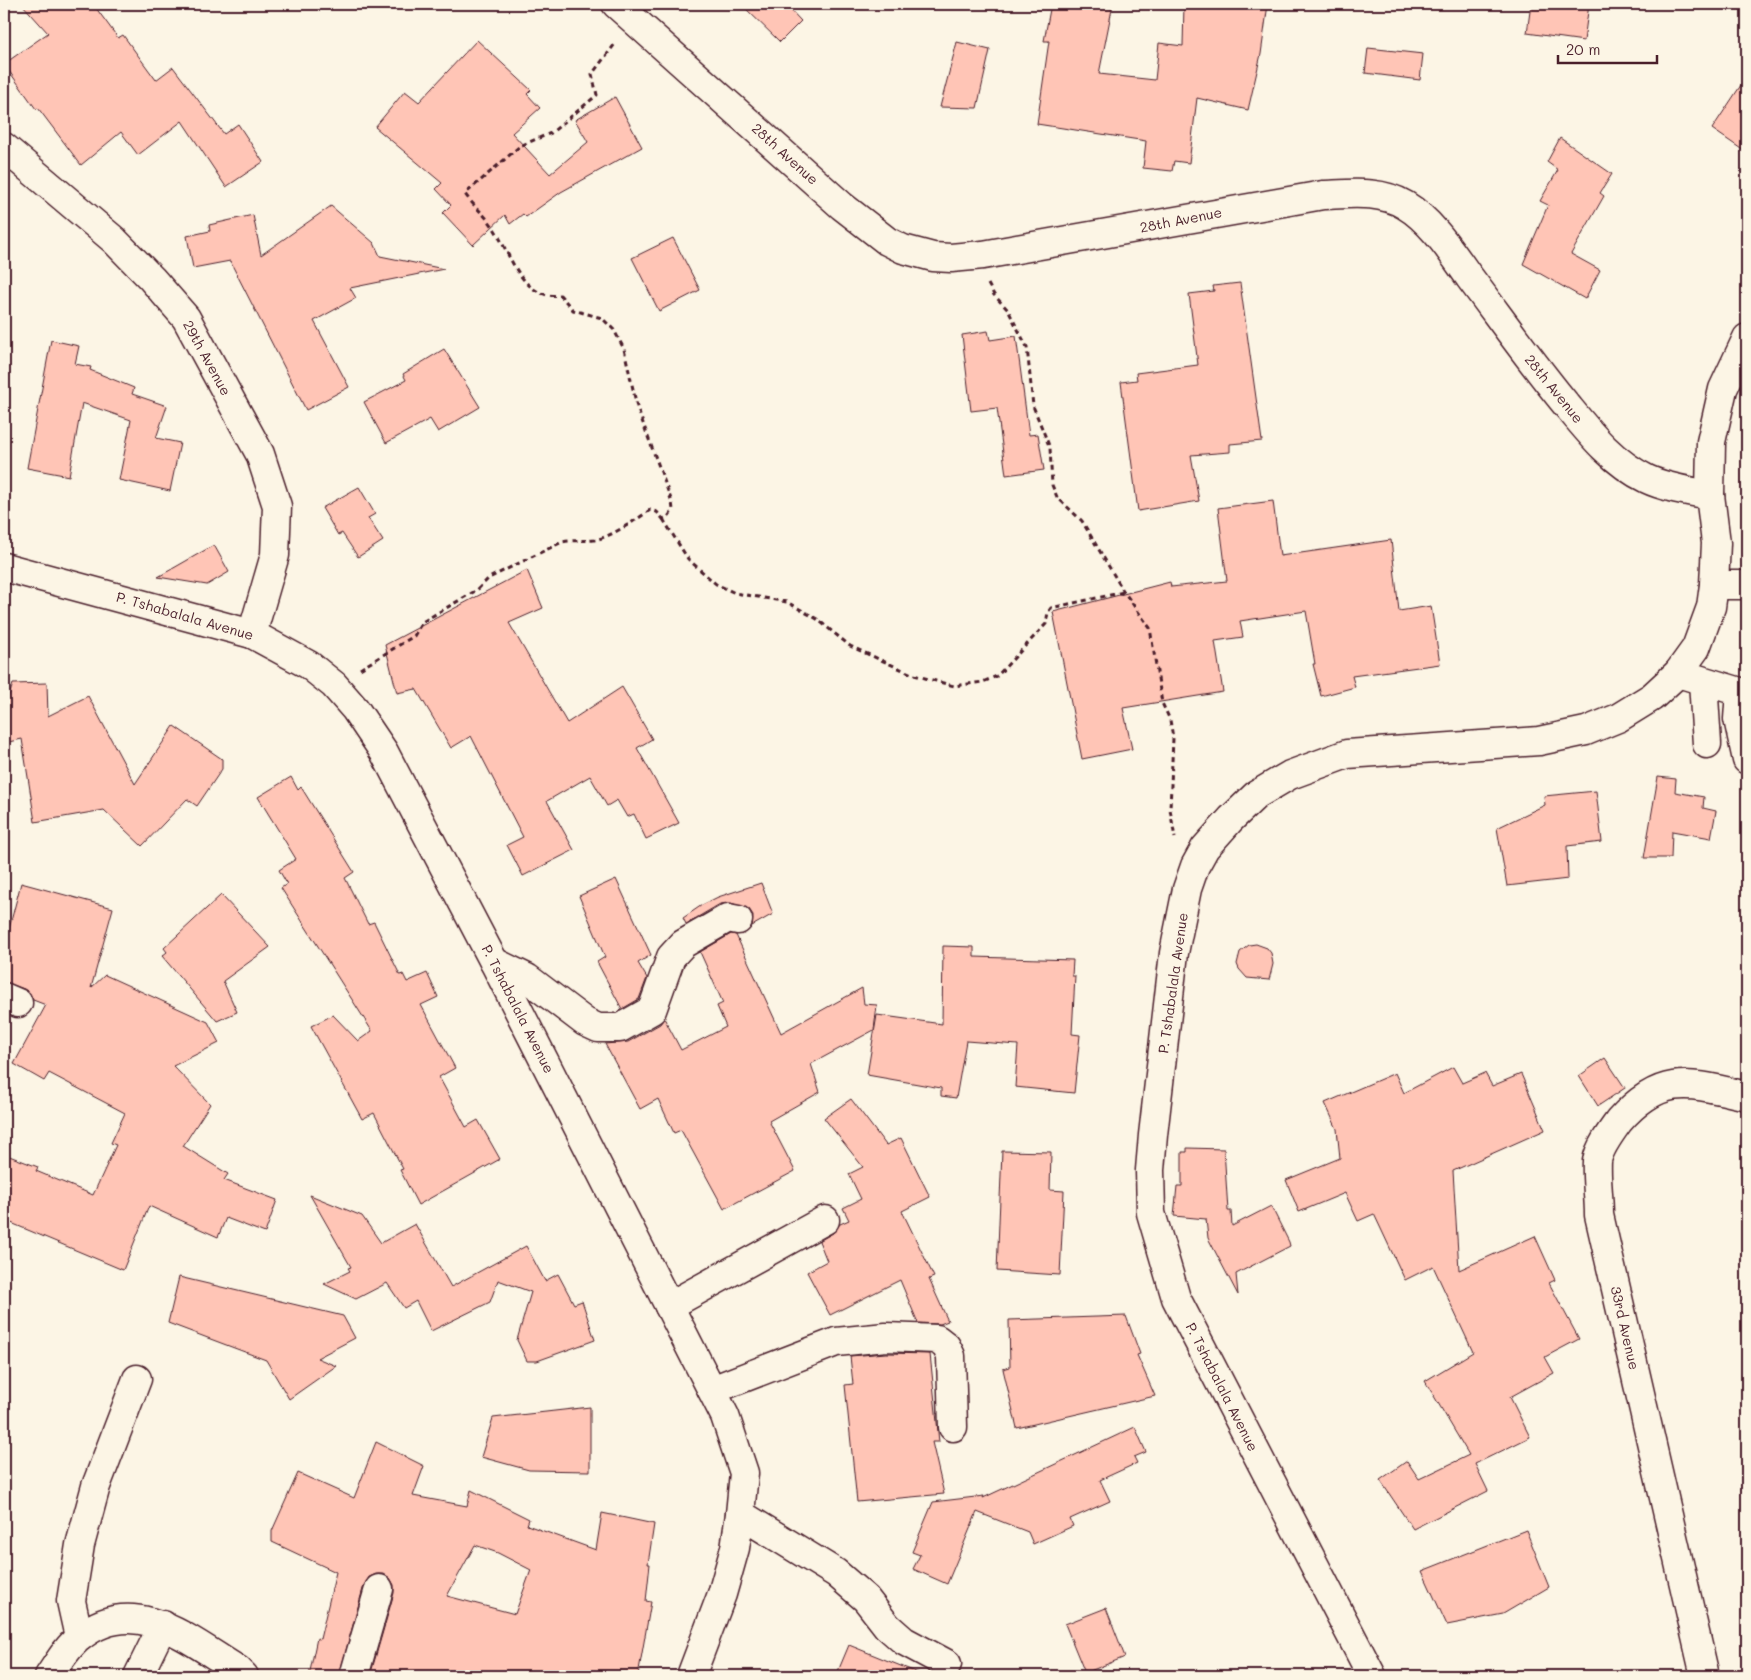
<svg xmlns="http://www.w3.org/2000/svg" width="1751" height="1680" viewBox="0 0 1751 1680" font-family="Mali,sans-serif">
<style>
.building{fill:#ffc5b6;stroke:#4a1f2b;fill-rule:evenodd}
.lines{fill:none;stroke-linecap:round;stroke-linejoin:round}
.minor-casing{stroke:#4a1f2b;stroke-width:31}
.path{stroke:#4a1f2b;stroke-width:3;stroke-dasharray:5 4;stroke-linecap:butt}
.minor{stroke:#fcf5e5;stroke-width:28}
.labels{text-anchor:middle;stroke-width:5;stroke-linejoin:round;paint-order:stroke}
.street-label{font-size:14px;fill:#4a1f2b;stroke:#fcf5e5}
</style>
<rect width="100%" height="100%" fill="#fcf5e5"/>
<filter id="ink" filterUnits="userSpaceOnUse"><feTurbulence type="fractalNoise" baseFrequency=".02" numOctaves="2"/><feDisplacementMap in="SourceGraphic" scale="10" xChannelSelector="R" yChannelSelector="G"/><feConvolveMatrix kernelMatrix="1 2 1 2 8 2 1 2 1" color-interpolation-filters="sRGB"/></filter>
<g filter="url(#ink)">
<!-- building -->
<g class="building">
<path d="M22 4H93L118 38 123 35 156 80 173 67 224 134 238 124 263 162 226 187 182 121 138 155 121 132 81 165 38 108 36 109 4 64 48 33Z"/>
<path d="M741 4H785L801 21 780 42Z"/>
<path d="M1051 4H1113L1099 74 1155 80 1159 43 1183 46 1184 4H1268L1261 54 1248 110 1197 98 1189 163 1174 161 1172 171 1143 168 1146 141 1037 124 1049 41H1044Z"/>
<path d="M1531 4H1589L1584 41 1527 33Z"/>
<path d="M477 40 531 90 527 94 540 108 512 133 550 174 588 142 575 120 615 97 642 147 561 192 526 217 523 214 510 224 505 215 473 245 443 213 451 205 436 189 442 183 375 127 405 91 419 102Z"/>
<path d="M957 42 990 50 977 108 940 107Z"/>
<path d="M1368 48 1423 54 1420 80 1365 73Z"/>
<path d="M1747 76V153L1712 129Z"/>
<path d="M1560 138 1612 174 1600 193 1604 196 1571 254 1600 270 1585 299 1523 264 1548 205 1540 201 1558 170 1547 162Z"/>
<path d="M331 206 374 243 380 256 444 269 350 288 356 298 314 321 349 387 306 410 230 261 193 268 187 236 210 231 209 225 253 215 261 255Z"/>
<path d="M673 238 700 290 659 311 632 258Z"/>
<path d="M1240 283 1262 441 1230 444V452L1191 455 1199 501 1138 511 1121 382 1137 380 1136 373 1198 365 1189 294 1214 291 1213 286Z"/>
<path d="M988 331 990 340 1016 336 1029 435 1038 434 1044 470 1006 475 997 408 971 411 962 335Z"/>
<path d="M51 340 79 346 75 364 91 367 90 370 134 388 132 394 167 406 156 438 180 443 170 491 119 480 131 420 82 403 69 476 27 468Z"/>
<path d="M444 349 480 407 438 432 430 419 386 443 364 402 406 380 403 374Z"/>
<path d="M359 487 375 514 368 518 383 541 358 557 342 533 338 535 322 508Z"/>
<path d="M1273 501 1280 556 1391 540 1399 611 1431 606 1440 664 1352 676 1355 687 1321 696 1313 664H1315L1306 611 1240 621 1243 637 1215 641 1223 692 1123 708 1132 749 1082 759 1053 612 1170 582 1171 587 1227 581 1218 508Z"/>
<path d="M214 545 229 572 207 585 158 577Z"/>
<path d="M527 570 543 608 509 623 567 723 622 687 652 739 637 748 679 823 646 839 634 814 627 817 617 800 607 806 590 776 547 801 574 850 523 876 507 845 523 837 471 736 451 748 416 689 397 693 385 645Z"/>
<path d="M47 683 48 716 88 696 135 784 174 726 222 759V769L197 806 187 799 142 846 104 810 35 822 22 739 4 743V710L13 684Z"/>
<path d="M291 777 298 790 301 787 354 872 345 878 368 924 374 922 400 975 403 974 407 982 427 973 438 997 421 1005 455 1068 439 1077 466 1127 478 1120 500 1159 418 1205 400 1170 403 1169 374 1113 362 1119 311 1026 333 1015 358 1041 372 1031 281 888 287 884 279 870 296 859 258 797Z"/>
<path d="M1658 777 1676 779 1675 792 1704 797 1703 808 1716 811 1711 838 1672 831 1671 858H1644Z"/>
<path d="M1596 791 1602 842 1567 846 1568 879 1507 886 1497 828 1545 805 1544 796Z"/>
<path d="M616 879 651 955 638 963 647 978 639 999 622 1009 597 962 605 957 579 896Z"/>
<path d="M21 883 113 908 91 988 105 975 208 1022 219 1043 173 1066 210 1104 183 1146 228 1174 224 1180 277 1200 265 1233 226 1218 218 1237 149 1206 123 1270 4 1220V1154L38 1167 36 1171 93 1195 116 1145 111 1143 125 1113 49 1073 44 1081 14 1064 46 1005 33 1000 30 993 24 989 4 982V948Z"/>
<path d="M761 883 773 914 752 926 753 915 749 909 731 903 720 904 686 924 683 918 702 905 718 897Z"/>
<path d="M221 895 270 947 223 981 237 1012 217 1021 162 956 167 952 164 948Z"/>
<path d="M731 934 736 935 781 1033 862 988 864 1004 877 1005 874 1030 811 1064 820 1092 769 1121 795 1171 724 1209 681 1130 674 1133 658 1099 640 1109 605 1044 628 1042 660 1024 664 1018 681 1050 726 1027 717 1006 723 1003 700 952Z"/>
<path d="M1256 944 1267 948 1271 953 1273 964 1269 980 1247 978 1239 969 1237 964 1240 952 1249 945Z"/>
<path d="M943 946 974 947V957L1073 960 1072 976H1075L1072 1034 1080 1035 1074 1093 1015 1087 1018 1045 966 1041 956 1098 941 1096V1088L867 1075 877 1015 942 1024Z"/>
<path d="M1605 1058 1625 1088 1598 1106 1579 1076Z"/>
<path d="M1453 1067 1462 1083 1485 1073 1492 1086 1521 1074 1545 1130 1453 1171 1459 1270 1535 1236 1555 1280 1549 1283 1579 1339 1545 1357 1554 1373 1510 1397 1530 1437 1475 1464 1488 1491 1413 1529 1380 1480 1407 1461 1419 1479 1469 1455 1425 1381 1473 1352 1433 1266 1405 1280 1374 1214 1358 1221 1345 1193 1299 1212 1286 1180 1340 1158 1337 1129 1325 1103 1395 1073 1404 1093Z"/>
<path d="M851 1099 886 1145 901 1138 930 1197 902 1211 934 1277 929 1279 948 1321 940 1324 918 1323 900 1280 830 1315 807 1272 827 1261 819 1241 833 1233 840 1224 849 1220 843 1208 861 1199 849 1174 863 1167 824 1118Z"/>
<path d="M1187 1148 1224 1149 1228 1211H1231L1232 1226 1271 1206 1289 1242 1290 1246 1236 1274 1238 1295 1208 1238 1206 1219 1174 1216 1177 1186H1182V1152H1187Z"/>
<path d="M1002 1151 1051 1152 1050 1190 1064 1191 1060 1275 997 1271Z"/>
<path d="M310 1195 362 1216 381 1243 415 1224 451 1287 526 1246 545 1281 558 1274 574 1304 582 1301 595 1340 537 1361H527L517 1340 531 1292 498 1280 490 1302 431 1331 416 1301 404 1308 387 1283 356 1299 324 1284 350 1271 348 1268 351 1267Z"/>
<path d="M179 1277 343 1316 355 1338 317 1358 336 1366 289 1399 266 1360 168 1323Z"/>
<path d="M1126 1316 1140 1354 1137 1355 1155 1396 1017 1428 1003 1369 1010 1367 1009 1320Z"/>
<path d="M886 1353 930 1354 939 1442H932L944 1494 857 1502 845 1385 853 1384 850 1356Z"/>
<path d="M590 1407V1471L529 1470 481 1457 493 1418Z"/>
<path d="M1135 1427 1146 1452 1134 1457 1137 1463 1100 1480 1110 1501 1070 1519 1073 1526 1033 1544 1028 1532 977 1512 947 1584 913 1569 920 1555 912 1552 933 1502 984 1496 983 1498Z"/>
<path d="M376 1442 424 1466 413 1496 467 1506 471 1490 529 1519 527 1525 596 1550 602 1513 654 1524 648 1564H650L646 1601 651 1602 638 1676H370L394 1593V1585L390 1578 384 1574H376L369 1577 364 1585 339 1676H309L317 1638 320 1639 336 1572 272 1542V1531L298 1473 354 1498ZM475 1545 498 1553 531 1570 515 1614 447 1596Z"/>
<path d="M1526 1530 1549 1587 1503 1614 1447 1625 1422 1571Z"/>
<path d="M1106 1608 1125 1657 1085 1673 1065 1624Z"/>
<path d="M849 1645 923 1675V1676H836Z"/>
</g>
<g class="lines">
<!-- minor casing -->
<g class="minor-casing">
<g id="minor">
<path d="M616 4 842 206 887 241 903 249 933 257 951 258 983 255 1323 195C1351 194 1380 190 1405 205 1432 221 1452 253 1470 278 1503 322 1534 366 1569 408 1592 436 1614 463 1647 479 1666 488 1690 491 1710 495"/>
<path d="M4 147 114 240 152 279 186 318 260 454 277 506 275 555 252 634"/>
<path d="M4 567 252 634 309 665 334 685 355 709 384 752 494 962 725 1416 744 1473 740 1514 735 1548 722 1594 691 1676"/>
<path d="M1714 585H1747"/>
<path d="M1678 673 1747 694"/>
<path d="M1703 681 1707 744"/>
<path d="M1740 692 1738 719 1747 760"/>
<path d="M494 962 527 978 585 1022 598 1028H620L652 1010 671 957 683 944 728 918 738 920"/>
<path d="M4 997 18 1003"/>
<path d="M669 1306 825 1220"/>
<path d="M712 1390 836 1342 886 1337 937 1339 946 1346 951 1356 953 1427"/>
<path d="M740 1514 836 1573 866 1599 887 1626 904 1641 947 1664"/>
<path d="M79 1637 71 1601 80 1545 96 1486 137 1379"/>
<path d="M49 1676C58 1663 67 1647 80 1637 135 1592 190 1641 238 1670L244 1676"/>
<path d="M138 1676 163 1625"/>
<path d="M354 1676 379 1589"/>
<path d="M1372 1676 1176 1298 1151 1213 1150 1170 1153 1135 1174 953 1187 889 1195 866 1205 848 1231 819 1256 795 1290 775 1347 754 1539 741 1586 731 1618 718 1652 697 1678 673 1696 648 1711 607 1714 585 1716 543 1710 495 1711 442 1723 389 1747 338"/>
<path d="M1705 1676 1599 1215C1599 1198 1596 1179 1597 1161 1599 1148 1611 1132 1619 1121 1662 1072 1690 1083 1747 1096"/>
</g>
</g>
<!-- path -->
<g class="path">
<path d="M988 284 994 295 1008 310 1027 347 1033 406 1050 448 1052 485 1057 497 1082 521 1124 592 1150 628 1162 703 1170 720 1173 738 1170 809 1175 838"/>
<path d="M663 519 688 559 716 584 735 593 787 602 817 619 850 646 914 675 954 686 983 682 997 676 1046 624 1048 612 1051 608 1124 592"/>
<path d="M360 669 414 636 422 622 477 590 489 578 562 542C573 540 583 541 594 540 609 538 638 519 650 510L657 512 663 519 668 517 673 510 672 502 637 407 624 349 614 330 602 318 573 310 560 295C523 301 510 254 495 230 487 216 474 207 465 194L520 146 551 133 597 95 592 74 615 44"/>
</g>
<!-- minor -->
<use href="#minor" class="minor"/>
</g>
</g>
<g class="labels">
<!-- street labels -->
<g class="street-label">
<text transform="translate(785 154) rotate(42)" y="5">28th Avenue</text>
<text transform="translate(1181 220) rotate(-11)" y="5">28th Avenue</text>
<text transform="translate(207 358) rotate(61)" y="5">29th Avenue</text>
<text transform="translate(1554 389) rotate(51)" y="5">28th Avenue</text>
<text transform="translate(185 616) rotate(16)" y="5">P. Tshabalala Avenue</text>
<text transform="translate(1173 983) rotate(-82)" y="5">P. Tshabalala Avenue</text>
<text transform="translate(518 1009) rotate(63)" y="5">P. Tshabalala Avenue</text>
<text transform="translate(1625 1328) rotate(77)" y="5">33rd Avenue</text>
<text transform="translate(1222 1387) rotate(63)" y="5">P. Tshabalala Avenue</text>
</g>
</g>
<!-- margin -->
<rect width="1751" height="1680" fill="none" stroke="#fcf5e5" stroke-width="20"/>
<rect x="10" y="10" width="1731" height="1660" fill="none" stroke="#4a1f2b" stroke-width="2" filter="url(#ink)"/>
<!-- scale -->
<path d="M1558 55v8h99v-8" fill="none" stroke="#4a1f2b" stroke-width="2.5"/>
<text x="1566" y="55" font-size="15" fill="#4a1f2b" stroke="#fcf5e5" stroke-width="4" paint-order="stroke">20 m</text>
</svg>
